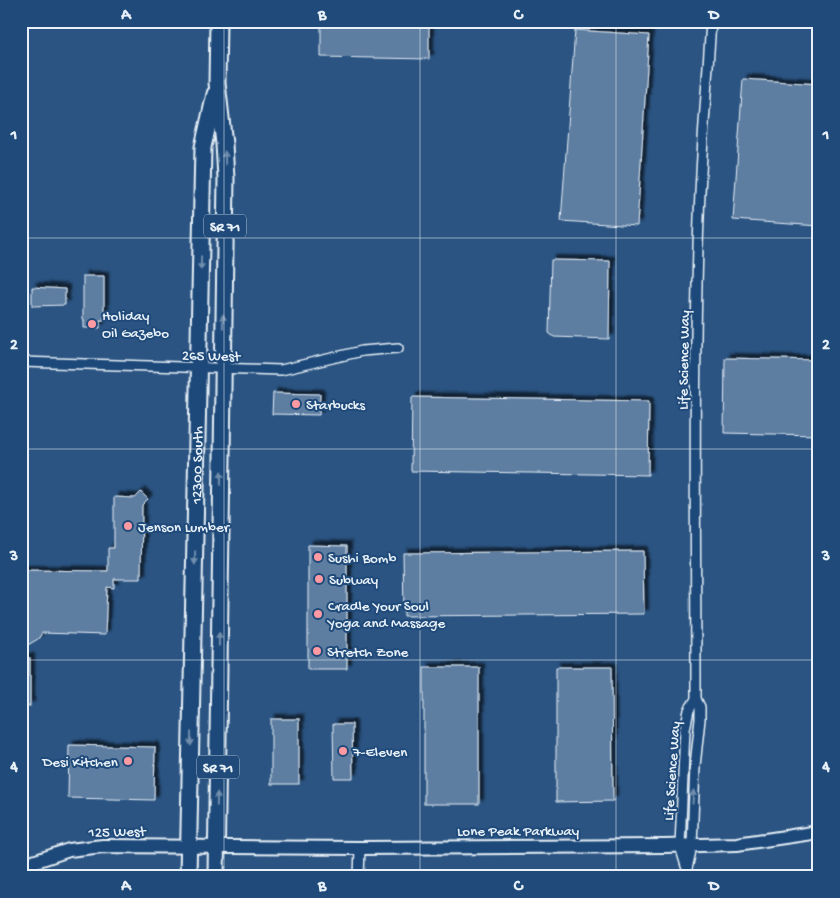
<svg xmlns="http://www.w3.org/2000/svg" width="840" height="898" viewBox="0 0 840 898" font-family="'Gochi Hand',sans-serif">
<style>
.building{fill:#5d7da1;stroke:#e8f1f8;filter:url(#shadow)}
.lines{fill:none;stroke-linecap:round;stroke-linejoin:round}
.street-casing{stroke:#e8f1f8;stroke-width:12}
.secondary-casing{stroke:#e8f1f8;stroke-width:16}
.primary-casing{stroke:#e8f1f8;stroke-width:19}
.street{stroke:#1f4a7a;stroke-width:9}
.secondary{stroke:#1f4a7a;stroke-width:12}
.primary{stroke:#1f4a7a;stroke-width:15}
.oneway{fill:#6f8dac}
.grid{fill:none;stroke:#e8f1f8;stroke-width:1;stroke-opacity:0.55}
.poi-dot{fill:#ff9aa2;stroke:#1f4a7a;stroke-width:2}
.labels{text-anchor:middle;stroke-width:4;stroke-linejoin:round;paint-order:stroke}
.shield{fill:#1f4a7a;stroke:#acbfd2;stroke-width:1}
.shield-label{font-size:14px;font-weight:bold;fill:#e8f1f8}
.poi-label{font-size:15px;fill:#e8f1f8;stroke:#1f4a7a;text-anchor:start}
.street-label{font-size:15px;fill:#e8f1f8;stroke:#1f4a7a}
.neatline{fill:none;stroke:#e8f1f8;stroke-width:2}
.grid-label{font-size:16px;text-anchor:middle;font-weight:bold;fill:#e8f1f8}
</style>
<defs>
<filter id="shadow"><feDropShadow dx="4.5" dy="-4.5" stdDeviation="1" flood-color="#0009"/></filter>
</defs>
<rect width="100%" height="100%" fill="#2b5482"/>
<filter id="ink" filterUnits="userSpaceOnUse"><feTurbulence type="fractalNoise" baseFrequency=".02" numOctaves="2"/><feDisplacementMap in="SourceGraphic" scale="10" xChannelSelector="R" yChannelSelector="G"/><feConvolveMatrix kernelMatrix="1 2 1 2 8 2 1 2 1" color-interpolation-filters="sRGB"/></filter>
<g filter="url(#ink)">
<!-- building -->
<g class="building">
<path d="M321 21H429V59L321 57Z"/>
<path d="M575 30 649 35 637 226 561 221Z"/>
<path d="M743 79 819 84V226L733 220Z"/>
<path d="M551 260 610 261 609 339 554 337 549 333Z"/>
<path d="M83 276H104V320H100V328H84V320H83Z"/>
<path d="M32 287 65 289V305L32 306Z"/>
<path d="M725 358 819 360V435L724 433Z"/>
<path d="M273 393 320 394 319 415 272 414Z"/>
<path d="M412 397 649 401 648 475 411 471Z"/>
<path d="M141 492 148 499 142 505 141 579H114V588L107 587 105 635 42 633 38 639 21 649V570L108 571V548H114V497L135 498Z"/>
<path d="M308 545 347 546V669H308Z"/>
<path d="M643 551 644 614 404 616 403 553Z"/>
<rect x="21" y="658" width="9" height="48"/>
<rect x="424" y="667" width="55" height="137"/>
<path d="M556 667H612L613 801 556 802Z"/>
<rect x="271" y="719" width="28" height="65"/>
<path d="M333 724H352L353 778H334Z"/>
<path d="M69 745 155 747 154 800 68 798Z"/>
</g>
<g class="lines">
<!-- street casing -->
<g class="street-casing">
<g id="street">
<path d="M21 362 281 370 362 351 398 348"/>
<path d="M686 866 680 846 685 729 689 710 696 699"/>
<path d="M359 877 360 848"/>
<path d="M687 877V869L692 846 695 766 700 719V707L696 699C696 539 693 378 699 218 701 152 707 87 711 21"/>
</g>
</g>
<!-- secondary casing -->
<g class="secondary-casing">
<path id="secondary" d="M21 866 69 850 103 846 360 848 665 846 737 844 819 832"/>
</g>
<!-- primary casing -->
<g class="primary-casing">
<g id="primary">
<path id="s1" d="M188 877 203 147 215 94"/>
<path d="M216 877 226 178 224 144 217 83 218 21"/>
</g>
</g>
<!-- street -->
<use href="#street" class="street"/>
<!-- secondary -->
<use href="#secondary" class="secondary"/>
<!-- primary -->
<use href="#primary" class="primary"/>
</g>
<!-- one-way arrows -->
<defs><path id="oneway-solid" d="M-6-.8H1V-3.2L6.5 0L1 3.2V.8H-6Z" transform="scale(1.25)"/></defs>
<g class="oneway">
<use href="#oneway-solid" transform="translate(225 158) rotate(-92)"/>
<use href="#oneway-solid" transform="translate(201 263) rotate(91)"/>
<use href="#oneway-solid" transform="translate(223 321) rotate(-89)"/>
<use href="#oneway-solid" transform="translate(221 478) rotate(-89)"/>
<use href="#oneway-solid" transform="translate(195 558) rotate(91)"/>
<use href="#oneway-solid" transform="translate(219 639) rotate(-89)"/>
<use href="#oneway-solid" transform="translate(191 739) rotate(91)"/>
<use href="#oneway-solid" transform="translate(693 797) rotate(-86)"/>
<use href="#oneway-solid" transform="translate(217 799) rotate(-89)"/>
</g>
</g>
<!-- grid -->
<path class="grid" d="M224 21V877M420 21V877M616 21V877M21 238H819M21 449H819M21 660H819"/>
<!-- markers -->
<g class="poi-dot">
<circle cx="92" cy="324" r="5"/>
<circle cx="296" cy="404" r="5"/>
<circle cx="128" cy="526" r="5"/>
<circle cx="318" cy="557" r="5"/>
<circle cx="319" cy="579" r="5"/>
<circle cx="318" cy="614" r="5"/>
<circle cx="317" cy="651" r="5"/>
<circle cx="343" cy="751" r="5"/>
<circle cx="128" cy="761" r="5"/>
</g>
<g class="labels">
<!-- shield labels -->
<g class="shield">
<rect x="204" y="214.5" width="42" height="23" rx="4"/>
<rect x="197" y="755.5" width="42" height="23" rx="4"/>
</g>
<g class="shield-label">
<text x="225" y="231">SR 71</text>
<text x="218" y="772">SR 71</text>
</g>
<!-- poi labels -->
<g class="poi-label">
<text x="102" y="320">Holiday<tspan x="102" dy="17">Oil Gazebo</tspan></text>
<text x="306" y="409">Starbucks</text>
<text x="138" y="531">Jenson Lumber</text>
<text x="328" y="562">Sushi Bomb</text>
<text x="329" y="584">Subway</text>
<text x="328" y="610">Cradle Your Soul<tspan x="328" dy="17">Yoga and Massage</tspan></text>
<text x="327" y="656">Stretch Zone</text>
<text x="353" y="756">7-Eleven</text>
<text x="118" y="766" text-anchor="end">Desi Kitchen</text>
</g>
<!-- street labels -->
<g class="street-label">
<text transform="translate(211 355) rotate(1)" y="5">265 West</text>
<text transform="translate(683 360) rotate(-89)" y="5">Life Science Way</text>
<text dy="5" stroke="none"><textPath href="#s1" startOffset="412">12300 South</textPath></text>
<text transform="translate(671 771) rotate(-86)" y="5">Life Science Way</text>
<text x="518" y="835">Lone Peak Parkway</text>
<text transform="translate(117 831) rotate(-1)" y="5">125 West</text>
</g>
</g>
<!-- margin -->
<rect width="840" height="898" fill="none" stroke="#1f4a7a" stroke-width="55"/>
<rect x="28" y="28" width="784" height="842" class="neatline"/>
<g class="grid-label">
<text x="126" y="19">A</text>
<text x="322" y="19">B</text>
<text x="518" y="19">C</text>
<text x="714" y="19">D</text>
<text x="14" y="139">1</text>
<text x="826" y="139">1</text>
<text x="14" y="349">2</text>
<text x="826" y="349">2</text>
<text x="14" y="560">3</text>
<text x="826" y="560">3</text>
<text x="14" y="771">4</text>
<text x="826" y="771">4</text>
<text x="126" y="890">A</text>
<text x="322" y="890">B</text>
<text x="518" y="890">C</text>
<text x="714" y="890">D</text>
</g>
</svg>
